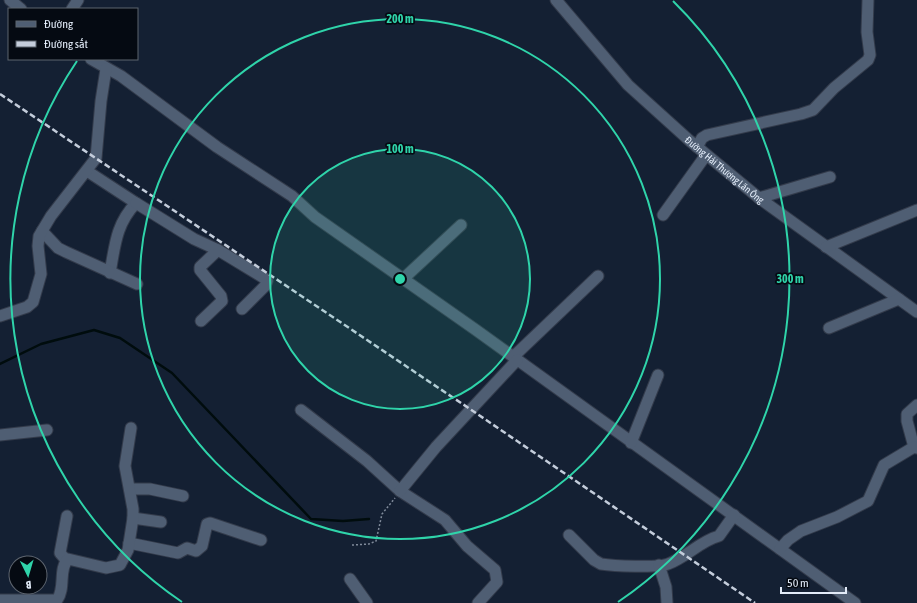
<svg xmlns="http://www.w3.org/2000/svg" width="917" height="603" viewBox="0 0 917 603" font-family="'Asap Condensed',sans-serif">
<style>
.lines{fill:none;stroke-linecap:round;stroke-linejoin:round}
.stream{stroke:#000c0d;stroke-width:2.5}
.minor-casing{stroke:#333b4b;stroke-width:13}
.path{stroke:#808b9b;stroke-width:1.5;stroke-dasharray:2 2;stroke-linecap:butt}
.minor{stroke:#4f5e73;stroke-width:11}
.rail{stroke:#c4cddb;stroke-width:2.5;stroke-dasharray:6 3;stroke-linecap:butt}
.ring{fill:none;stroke:#2fd4aa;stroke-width:2}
.labels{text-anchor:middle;stroke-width:3.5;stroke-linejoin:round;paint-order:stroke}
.street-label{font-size:10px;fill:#e2ebf8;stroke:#050a12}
.centre{fill:#2fd4aa;stroke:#050a12;stroke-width:2}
.ring-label{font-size:12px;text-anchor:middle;font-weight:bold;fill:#2fd4aa;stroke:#050a12;stroke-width:3.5;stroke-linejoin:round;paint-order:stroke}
</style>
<rect width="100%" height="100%" fill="#142033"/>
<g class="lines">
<!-- stream -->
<path class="stream" d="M0 364 41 344 94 330 120 338 172 373 311 519 343 521 369 519"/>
<!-- minor casing -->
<g class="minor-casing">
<g id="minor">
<path d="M10 0 21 9"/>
<path id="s1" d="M556 0 628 85 690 141 759 198 917 312"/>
<path d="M72 9 78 0"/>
<path d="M91 59 121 76 217 147 292 196 315 217 476 330 855 603"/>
<path d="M697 147 702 138 707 135 801 114 813 110 834 88 868 60 870 55 867 32 868 0"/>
<path d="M87 171 136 203C116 224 115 245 110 273"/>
<path d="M759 198 830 177"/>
<path d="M136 203 194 239 218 250 264 278 267 281 265 286 242 309"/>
<path d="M663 215 706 155"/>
<path d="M42 231 58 248 66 252 137 284"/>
<path d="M826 247 917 210"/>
<path d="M403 279 461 225"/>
<path d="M0 316 27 307 33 302 41 274 38 246 39 236 51 216 96 158 101 101 106 69"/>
<path d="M201 321 222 301 221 296 200 270V267L218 250"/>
<path d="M829 328 899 299"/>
<path d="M513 357 598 276"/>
<path d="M301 410 367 461 400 491 445 520 467 546 495 570 497 582 478 603"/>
<path d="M0 435 47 430"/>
<path d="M631 443 658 375"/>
<path d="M914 447 907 421V414L917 405"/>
<path d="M130 489H150L183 496"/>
<path d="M400 491 436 447 517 360"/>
<path d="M133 518 161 522"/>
<path d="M569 535 594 560 601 564C613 566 658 568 668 564 687 557 700 541 719 536L734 515"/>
<path d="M129 543 178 553 187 548 196 551 202 546 207 524 210 523 261 540"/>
<path d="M780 549 788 540 801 531 837 517 868 501 884 465 914 447 917 448"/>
<path d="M66 560 60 553 67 516"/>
<path d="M659 565 666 587 667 603"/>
<path d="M350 579 367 603"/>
<path d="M0 600H57C66 588 58 569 68 559L106 568 120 565 128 550 133 518V509L125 466 131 428"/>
</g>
</g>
<!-- path -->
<path class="path" d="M352 545 369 544 376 541 382 514 395 498"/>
<!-- minor -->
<use href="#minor" class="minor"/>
<!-- rail -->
<path class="rail" d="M0 94 470 409 755 603"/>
</g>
<!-- distance rings -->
<circle cx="400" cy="279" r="130" fill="#2fd4aa" fill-opacity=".12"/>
<g class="ring">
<circle cx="400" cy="279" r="130"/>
<circle cx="400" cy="279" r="260"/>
<path d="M182 602A390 390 0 0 1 77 61M673 1A390 390 0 0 1 618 602"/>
</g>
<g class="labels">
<!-- street labels -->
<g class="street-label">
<text dy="4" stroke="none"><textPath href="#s1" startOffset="240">Đường Hải Thượng Lãn Ông</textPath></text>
</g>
</g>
<circle cx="400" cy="279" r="6" class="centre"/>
<g class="ring-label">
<text x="400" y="23">200 m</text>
<text x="400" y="153">100 m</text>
<text x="790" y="283">300 m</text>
</g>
<!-- legend -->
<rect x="8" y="8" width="130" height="52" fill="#050a12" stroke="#5d646e"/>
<rect x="16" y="21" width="20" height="6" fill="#4f5e73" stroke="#5d646e"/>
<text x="44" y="28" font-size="12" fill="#e2ebf8">Đường</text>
<rect x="16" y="41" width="20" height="6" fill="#c4cddb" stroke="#5d646e"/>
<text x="44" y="48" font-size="12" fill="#e2ebf8">Đường sắt</text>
<!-- north arrow -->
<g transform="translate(28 575) rotate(175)"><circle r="19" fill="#050a12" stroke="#5d646e"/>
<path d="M0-3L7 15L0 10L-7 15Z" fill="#2fd4aa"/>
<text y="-6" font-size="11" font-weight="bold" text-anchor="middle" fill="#e2ebf8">B</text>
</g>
<!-- scale -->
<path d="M781 587v6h65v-6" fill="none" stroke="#e2ebf8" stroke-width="2"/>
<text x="787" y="587" font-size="12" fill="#e2ebf8" stroke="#050a12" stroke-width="3" paint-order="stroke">50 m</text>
</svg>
